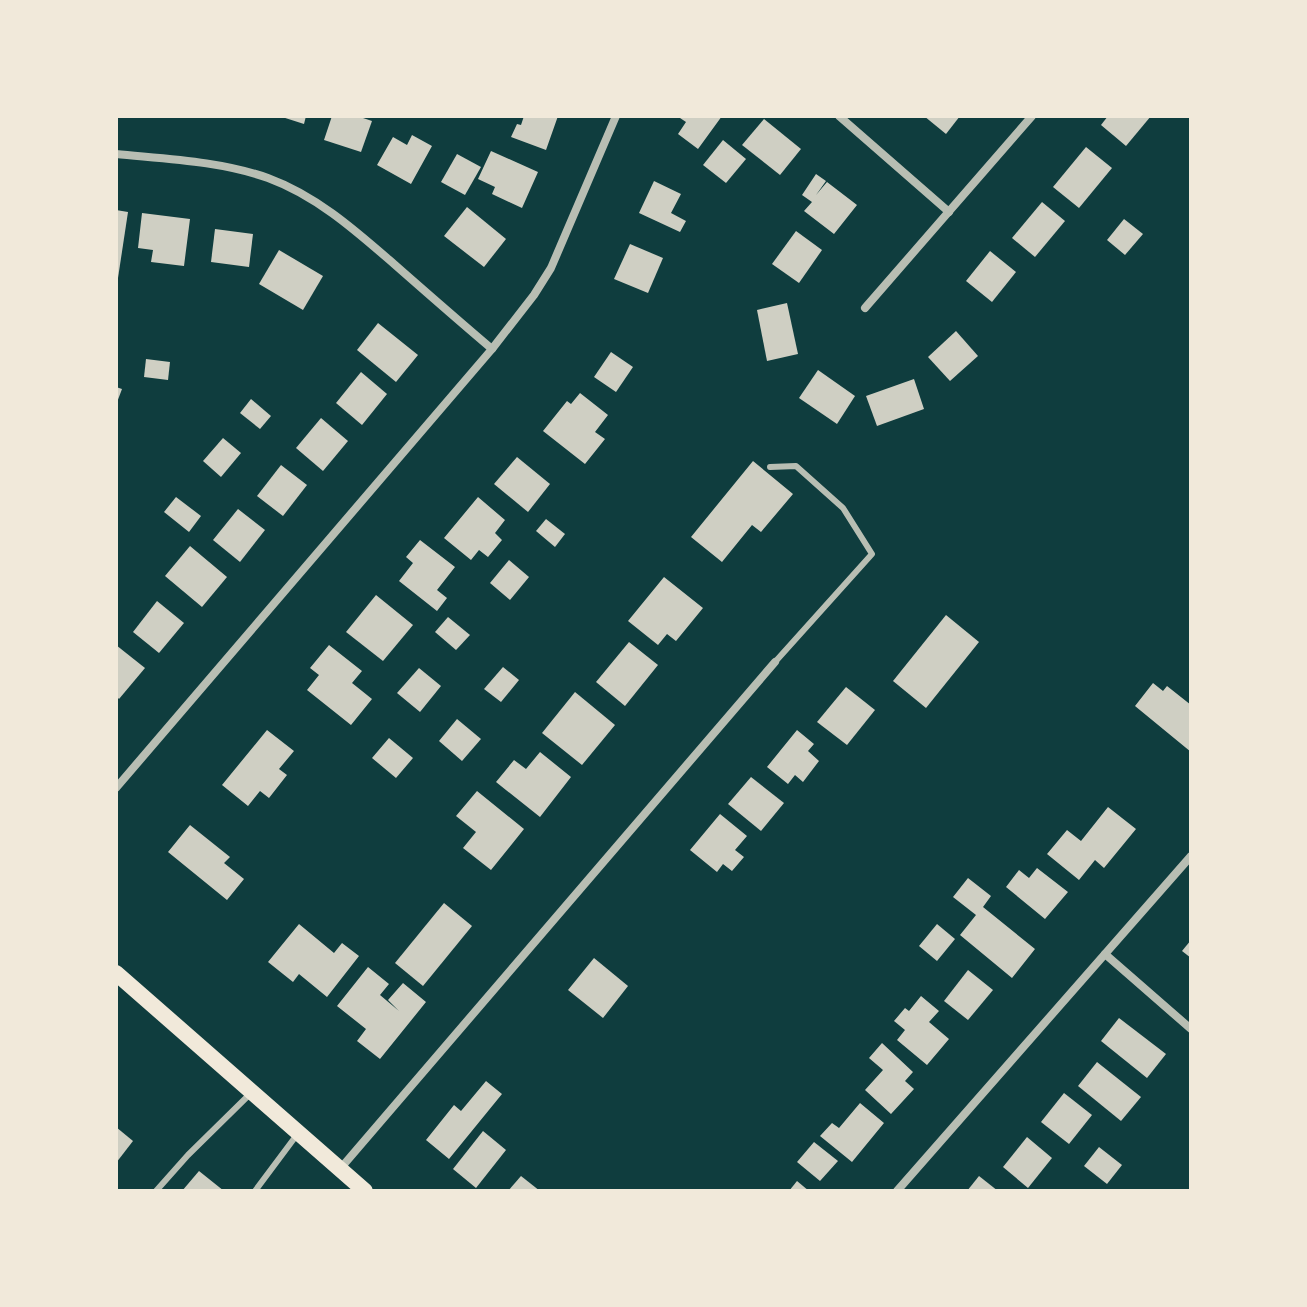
<svg xmlns="http://www.w3.org/2000/svg" width="1307" height="1307" viewBox="0 0 1307 1307" font-family="Helvetica,sans-serif">
<style>
.building{fill:#cfcfc3}
.lines{fill:none;stroke-linecap:round;stroke-linejoin:round}
.service{stroke:#b8beb3;stroke-width:6}
.minor{stroke:#b8beb3;stroke-width:8}
.secondary{stroke:#f1e9da;stroke-width:16}
</style>
<rect width="100%" height="100%" fill="#0f3d3e"/>
<!-- building -->
<g class="building">
<path d="M279 116H306L304 124Z"/>
<path d="M332 116H357L372 121 361 152 324 140Z"/>
<path d="M524 116H558L546 150 511 137 517 124 521 125Z"/>
<path d="M682 116H722L698 149 678 134 686 122 680 118Z"/>
<path d="M924 116H960L946 134Z"/>
<path d="M1108 116H1151L1126 146 1101 125Z"/>
<path d="M764 119 801 149 780 175 742 145Z"/>
<path d="M412 135 432 146 411 184 377 165 393 137 407 145Z"/>
<path d="M723 140 746 159 726 183 703 165Z"/>
<path d="M1086 147 1112 168 1079 208 1053 187Z"/>
<path d="M491 151 538 172 522 208 492 194 495 187 478 179Z"/>
<path d="M457 154 481 167 465 195 441 182Z"/>
<path d="M816 174 826 181 816 195 827 182 857 205 834 234 804 211 812 202 802 195Z"/>
<path d="M654 181 681 194 671 213 686 221 680 232 639 213Z"/>
<path d="M1042 202 1065 221 1035 257 1012 238Z"/>
<path d="M467 207 506 239 484 267 444 236Z"/>
<path d="M116 210 128 212 118 278H116Z"/>
<path d="M142 213 190 219 184 266 151 262 153 250 138 248Z"/>
<path d="M1124 219 1143 234 1125 255 1107 240Z"/>
<path d="M215 229 253 234 249 267 211 262Z"/>
<path d="M796 231 822 250 799 283 772 264Z"/>
<path d="M630 244 663 258 648 293 614 279Z"/>
<path d="M279 250 323 276 303 310 259 284Z"/>
<path d="M990 251 1016 272 992 302 966 281Z"/>
<path d="M787 303 798 354 767 361 757 310Z"/>
<path d="M378 323 418 355 396 382 357 350Z"/>
<path d="M956 331 978 356 950 381 928 357Z"/>
<path d="M611 352 633 367 616 392 594 377Z"/>
<path d="M146 359 170 362 168 380 144 377Z"/>
<path d="M818 370 855 396 837 424 799 398Z"/>
<path d="M361 372 387 394 362 425 336 403Z"/>
<path d="M914 379 924 409 877 426 866 396Z"/>
<path d="M116 387 122 389 116 405Z"/>
<path d="M580 393 608 415 595 432 605 439 585 464 543 431 567 401 571 404Z"/>
<path d="M251 399 271 416 260 429 240 413Z"/>
<path d="M321 418 348 441 323 471 296 448Z"/>
<path d="M223 438 241 453 221 477 203 461Z"/>
<path d="M517 457 550 484 528 512 494 484Z"/>
<path d="M753 461 793 494 761 532 752 525 722 562 691 537Z"/>
<path d="M281 465 307 485 283 516 257 496Z"/>
<path d="M176 497 201 516 189 532 164 512Z"/>
<path d="M478 497 505 520 495 533 502 540 488 557 479 550 471 560 444 538Z"/>
<path d="M238 509 265 530 240 562 213 540Z"/>
<path d="M546 519 565 534 555 547 536 531Z"/>
<path d="M420 540 455 567 437 590 447 598 437 611 399 581 413 563 406 557Z"/>
<path d="M190 546 227 577 202 607 165 576Z"/>
<path d="M509 560 529 577 510 600 490 583Z"/>
<path d="M664 577 703 608 676 641 667 634 658 645 628 621Z"/>
<path d="M376 595 413 625 383 661 346 632Z"/>
<path d="M157 601 184 623 159 653 133 632Z"/>
<path d="M946 615 979 642 926 708 893 681Z"/>
<path d="M448 617 470 635 456 650 435 632Z"/>
<path d="M629 642 658 665 625 706 596 682Z"/>
<path d="M116 645 145 668 119 699 116 696Z"/>
<path d="M329 645 362 671 352 683 372 699 351 725 307 690 319 675 310 668Z"/>
<path d="M503 667 519 680 501 702 484 689Z"/>
<path d="M419 668 441 686 420 712 397 693Z"/>
<path d="M1153 683 1163 691 1167 686 1191 705V752L1135 706Z"/>
<path d="M846 687 875 710 847 745 817 722Z"/>
<path d="M575 692 615 725 582 765 542 733Z"/>
<path d="M457 719 481 739 462 761 439 741Z"/>
<path d="M267 730 294 751 279 769 287 775 269 798 260 791 248 806 222 785Z"/>
<path d="M797 730 814 744 808 751 819 761 803 782 795 775 788 784 767 767Z"/>
<path d="M389 738 413 758 396 778 372 758Z"/>
<path d="M540 752 571 777 540 817 496 782 514 760 526 769Z"/>
<path d="M751 777 784 803 761 831 728 804Z"/>
<path d="M477 791 524 829 491 870 463 848 476 832 456 816Z"/>
<path d="M1108 807 1136 829 1104 868 1095 860 1079 880 1047 854 1067 830 1081 841Z"/>
<path d="M720 814 747 836 735 850 744 857 732 871 723 864 717 872 690 850Z"/>
<path d="M190 825 230 857 224 863 244 879 227 900 168 852Z"/>
<path d="M1037 868 1068 892 1045 919 1006 887 1019 870 1029 878Z"/>
<path d="M968 878 991 896 983 907 1035 949 1012 978 960 935 976 915 953 897Z"/>
<path d="M444 903 472 926 423 986 395 963Z"/>
<path d="M299 924 334 953 342 943 359 956 327 997 299 974 293 982 268 962Z"/>
<path d="M937 924 955 939 937 961 919 946Z"/>
<path d="M1191 940V958L1182 951Z"/>
<path d="M594 958 628 986 603 1018 568 990Z"/>
<path d="M368 967 389 984 380 995 399 1011 388 1000 403 983 426 1002 380 1059 357 1041 366 1029 337 1006Z"/>
<path d="M968 970 993 990 968 1020 944 1001Z"/>
<path d="M921 996 939 1011 929 1022 949 1039 927 1065 897 1040 905 1030 894 1021 905 1008 909 1011Z"/>
<path d="M1119 1018 1166 1054 1147 1078 1101 1041Z"/>
<path d="M882 1043 913 1072 905 1081 914 1089 891 1114 865 1090 883 1070 869 1058Z"/>
<path d="M1097 1062 1141 1097 1121 1121 1078 1086Z"/>
<path d="M486 1081 502 1094 449 1159 426 1140 454 1105 461 1111Z"/>
<path d="M1064 1093 1092 1115 1069 1144 1041 1122Z"/>
<path d="M860 1103 884 1123 852 1162 820 1136 832 1123 839 1128Z"/>
<path d="M116 1127 133 1141 116 1163Z"/>
<path d="M483 1131 506 1150 476 1188 453 1169Z"/>
<path d="M1027 1137 1052 1158 1028 1188 1003 1167Z"/>
<path d="M814 1142 838 1161 820 1181 797 1162Z"/>
<path d="M1099 1147 1122 1165 1107 1184 1084 1166Z"/>
<path d="M199 1171 224 1191H182Z"/>
<path d="M521 1176 540 1191H508Z"/>
<path d="M979 1176 998 1191H967Z"/>
<path d="M797 1181 809 1191H789Z"/>
</g>
<g class="lines">
<!-- service -->
<g class="service">
<path d="M770 467 796 466 843 508 872 554 775 662"/>
<path d="M156 1191 188 1155 251 1093"/>
<path d="M255 1191 296 1136"/>
</g>
<!-- minor -->
<g class="minor">
<path d="M839 116 949 212"/>
<path d="M116 154C166 159 220 161 268 178 317 196 356 231 394 264 427 293 459 321 492 349"/>
<path d="M865 308 1032 116"/>
<path d="M116 788 492 349 534 295 551 268 616 116"/>
<path d="M1105 954 1191 1029"/>
<path d="M340 1169 775 662"/>
<path d="M897 1191 1191 856"/>
</g>
<!-- secondary -->
<path class="secondary" d="M116 973 365 1191"/>
</g>
<!-- border -->
<rect width="1307" height="1307" fill="none" stroke="#f1e9da" stroke-width="236"/>
</svg>
